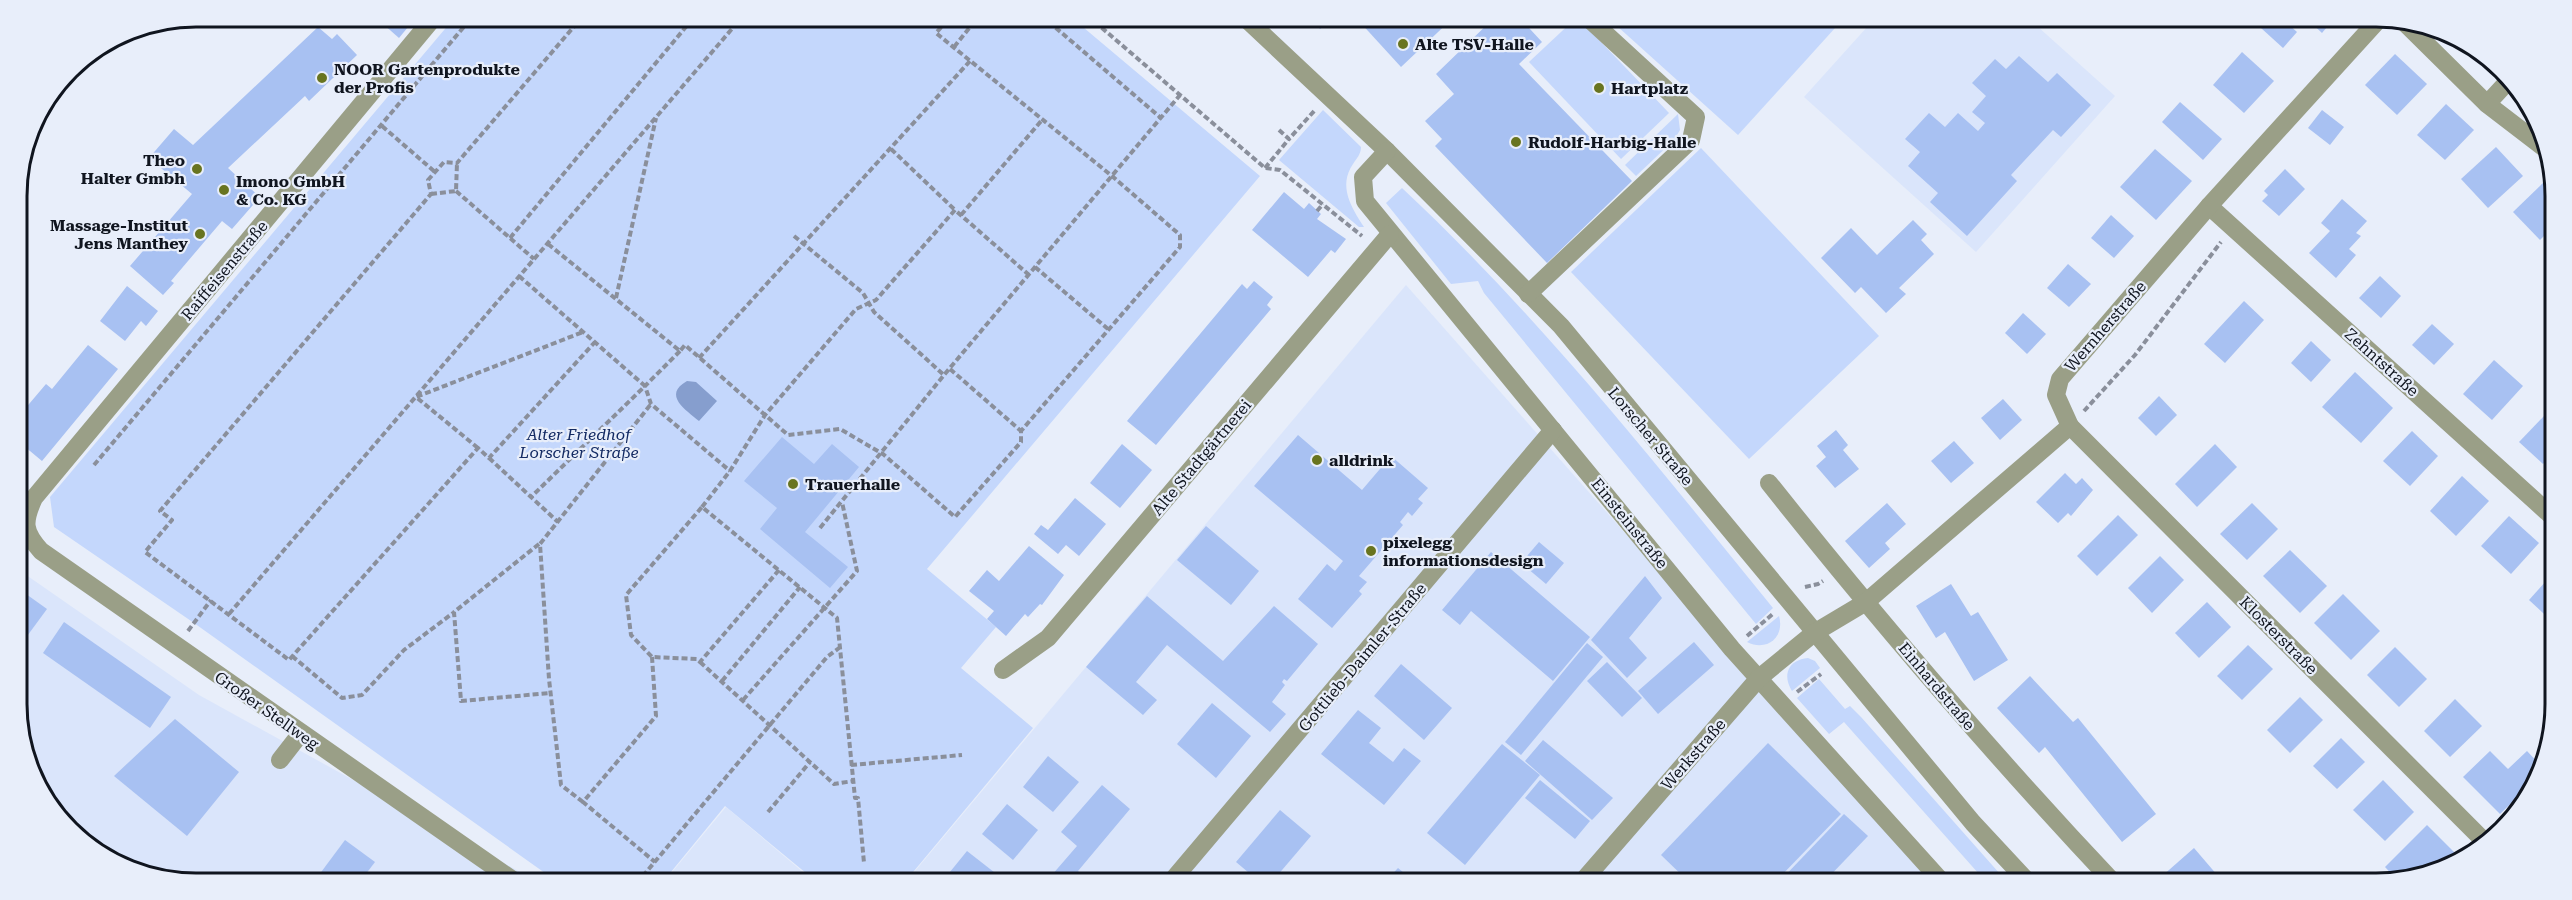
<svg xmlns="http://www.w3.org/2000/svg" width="2572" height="900" viewBox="0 0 2572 900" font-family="'Roboto Serif',serif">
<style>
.built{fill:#dae5fb}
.green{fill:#c4d7fc}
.water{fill:#869ece}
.building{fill:#a8c1f2}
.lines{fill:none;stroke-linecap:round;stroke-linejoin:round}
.path{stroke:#8a8f9b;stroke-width:4;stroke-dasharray:6 3;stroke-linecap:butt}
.minor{stroke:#9a9f87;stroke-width:18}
.poi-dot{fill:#687420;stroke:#e8eefa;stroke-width:2}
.labels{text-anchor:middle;stroke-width:4.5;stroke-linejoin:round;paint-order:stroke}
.poi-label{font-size:16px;font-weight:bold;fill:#10151f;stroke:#e8eefa;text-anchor:start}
.street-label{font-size:16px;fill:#10151f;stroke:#e8eefa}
.park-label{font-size:16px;font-style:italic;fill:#132a63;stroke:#e8eefa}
.rim{fill:none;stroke:#10151f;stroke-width:3}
</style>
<rect width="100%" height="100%" fill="#e8eefa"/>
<!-- built -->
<g class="built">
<path d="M1877 16 2027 17 2115 96 1976 252 1804 97Z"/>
<path d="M1406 285 1934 883H905Z"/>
<path d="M19 570 199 695 540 883H196L139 874 61 822 20 739Z"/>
<path d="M726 807 816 883H663Z"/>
</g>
<!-- green -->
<g class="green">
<path d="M455 17H1071L1260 176 927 569 996 627 961 668 1033 728 904 883H818L725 806 662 883H559L194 623 54 527 50 497Z"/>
<path d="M1577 17 1669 113 1621 159 1529 62Z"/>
<path d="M1607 17H1845L1738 135Z"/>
<path d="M1323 110 1361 147C1361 154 1357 158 1353 164 1338 186 1351 207 1364 227H1359L1279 160Z"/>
<path d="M1678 114 1680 130 1674 140 1636 176 1625 165Z"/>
<path d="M1701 148 1879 336 1749 459 1571 272Z"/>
<path d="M1402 188C1539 316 1655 463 1773 608L1756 624 1484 293 1478 281 1451 284 1386 203Z"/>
<path d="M1779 616C1785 637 1767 652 1747 642Z"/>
<path d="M1808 658 1815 661 1820 668 1792 691C1782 675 1788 660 1808 658Z"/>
<path d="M1819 679 1845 709 1850 706 1861 717 2008 883H1987L1844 722 1829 734 1797 698Z"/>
</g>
<!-- water -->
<path class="water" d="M687 381 696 382 717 401 699 421C686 410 662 395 687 381Z"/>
<!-- building -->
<g class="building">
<path d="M374 16H417L399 38Z"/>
<path d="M1310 16H1337L1320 29Z"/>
<path d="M1362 16H1455L1401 67 1358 20Z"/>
<path d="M1496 16H1518L1542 42 1519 64 1632 181 1547 263 1435 146 1442 139 1425 121 1454 94 1436 74Z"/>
<path d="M2251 16H2279L2297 32 2283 48 2250 18Z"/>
<path d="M2304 16H2336L2322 33Z"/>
<path d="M318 27 332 39 337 34 357 55 309 101 305 96 228 168 260 197 232 229 222 221 171 281 174 283 163 295 130 266 192 194 149 158 174 129 193 145Z"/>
<path d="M2242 52 2274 81 2244 113 2213 85Z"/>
<path d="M2395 54 2427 84 2397 115 2365 85Z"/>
<path d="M2019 56 2048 82 2057 73 2091 105 2061 137 2053 130 2011 175 2017 181 1967 236 1930 202 1938 193 1908 166 1920 152 1905 139 1929 113 1945 127 1958 113 1978 131 1985 123 1972 112 1986 96 1972 83 1995 59 2006 69Z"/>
<path d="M2180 102 2222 139 2203 160 2162 122Z"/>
<path d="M2446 104 2474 130 2445 160 2417 135Z"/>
<path d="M2322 110 2344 127 2330 145 2308 128Z"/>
<path d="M2496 147 2523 176 2488 208 2461 179Z"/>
<path d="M2155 149 2192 181 2156 220 2120 187Z"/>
<path d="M2285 169 2305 189 2279 216 2262 201 2268 195 2264 191Z"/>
<path d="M2544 182 2554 192V226L2540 240 2513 212Z"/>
<path d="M1284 192 1304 209 1309 203 1321 214 1317 219 1346 239 1335 253 1331 250 1308 277 1252 230Z"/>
<path d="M2342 199 2367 221 2356 233 2361 236 2349 249 2356 255 2336 278 2309 253 2330 231 2321 223Z"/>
<path d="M2111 215 2134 236 2114 258 2091 238Z"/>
<path d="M1913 220 1927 234 1921 240 1934 254 1899 288 1906 294 1886 313 1861 287 1855 293 1821 258 1851 228 1877 255Z"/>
<path d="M2068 264 2091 284 2069 307 2047 288Z"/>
<path d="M2380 276 2401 296 2381 318 2359 298Z"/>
<path d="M1254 281 1273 297 1267 305 1271 309 1156 445 1127 421 1242 284 1247 289Z"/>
<path d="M127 286 158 311 146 326 141 321 125 341 100 321Z"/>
<path d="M2244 301 2264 320 2225 363 2204 344Z"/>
<path d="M2023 313 2046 334 2027 354 2005 333Z"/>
<path d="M2432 324 2454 344 2434 365 2412 345Z"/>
<path d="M2311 341 2331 360 2311 382 2291 363Z"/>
<path d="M88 345 118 369 42 461 18 441V417L46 384 52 389Z"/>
<path d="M2494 360 2523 386 2492 420 2463 394Z"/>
<path d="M2355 372 2393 408 2361 443 2322 407Z"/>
<path d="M2159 396 2177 415 2156 436 2138 418Z"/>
<path d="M2003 399 2022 420 2000 440 1981 418Z"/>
<path d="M2544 416 2555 425V451L2543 464 2519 442Z"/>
<path d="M1836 430 1848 445 1843 450 1859 469 1835 488 1816 466 1826 457 1817 446Z"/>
<path d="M2412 431 2438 456 2410 486 2383 461Z"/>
<path d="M1298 435 1362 490 1391 456 1428 488 1418 499 1423 503 1412 516 1408 512 1400 522 1403 525 1359 576 1367 582 1359 591 1362 594 1332 628 1298 599 1327 564 1335 571 1343 561 1254 486Z"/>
<path d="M782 437 814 464 832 444 859 467 805 532 848 567 830 588 760 529 777 508 744 481Z"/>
<path d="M1954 441 1974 463 1951 483 1931 461Z"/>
<path d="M1122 444 1152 470 1120 508 1090 483Z"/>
<path d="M2215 444 2237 467 2197 507 2175 484Z"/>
<path d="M2065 473 2076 484 2082 478 2093 490 2071 516 2068 513 2058 523 2036 502Z"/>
<path d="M2462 476 2489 501 2456 536 2430 511Z"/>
<path d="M1075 498 1106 524 1079 556 1066 545 1058 554 1034 534 1041 525 1048 530Z"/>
<path d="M1887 503 1906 524 1885 543 1890 549 1869 568 1845 541Z"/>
<path d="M2252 503 2278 529 2247 560 2220 534Z"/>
<path d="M2118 515 2138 535 2097 576 2077 556Z"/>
<path d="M2509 516 2539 543 2511 574 2481 546Z"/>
<path d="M1206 526 1259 571 1231 605 1177 560Z"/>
<path d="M1539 542 1564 563 1546 584 1521 563Z"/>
<path d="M1029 546 1064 575 1042 605 1040 604 1028 617 1025 614 1006 636 987 619 994 611 969 591 987 570 999 581Z"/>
<path d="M2290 550 2327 586 2300 613 2263 576Z"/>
<path d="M1491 552 1590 637 1553 681 1471 611 1460 625 1442 610Z"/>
<path d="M2160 556 2184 580 2152 613 2128 588Z"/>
<path d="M2555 571V624L2529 600Z"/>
<path d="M1645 576 1662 598 1629 638 1647 658 1627 678 1591 640Z"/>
<path d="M1951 584 1971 616 1978 612 2008 660 1974 681 1945 632 1936 638 1916 606Z"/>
<path d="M19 589 47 609 22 643 19 640Z"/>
<path d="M2343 594 2380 631 2351 660 2314 623Z"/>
<path d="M1147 596 1223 661 1274 606 1318 644 1287 681 1284 679 1282 682 1285 685 1272 702 1286 714 1270 732 1167 645 1136 682 1157 700 1143 715 1086 667Z"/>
<path d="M2207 602 2231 627 2199 658 2175 633Z"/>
<path d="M64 622 171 697 150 728 43 653Z"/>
<path d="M1694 642 1714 665 1658 714 1638 691Z"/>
<path d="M1587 643 1603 657 1521 755 1505 742Z"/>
<path d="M2248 645 2273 669 2242 700 2217 676Z"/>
<path d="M2395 647 2427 679 2399 707 2367 675Z"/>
<path d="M1607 662 1642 698 1622 717 1587 681Z"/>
<path d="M1401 664 1452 708 1424 740 1374 696Z"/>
<path d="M2030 676 2073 722 2078 718 2156 814 2122 842 2045 747 2039 753 1997 708Z"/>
<path d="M2300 697 2323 720 2290 753 2267 730Z"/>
<path d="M2455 699 2482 726 2450 757 2424 731Z"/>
<path d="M1212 703 1251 736 1216 778 1177 744Z"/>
<path d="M1358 710 1381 728 1369 743 1393 762 1404 748 1421 761 1384 805 1321 754Z"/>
<path d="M175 719 239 772 187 836 114 776Z"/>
<path d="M2341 738 2365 762 2337 789 2313 766Z"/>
<path d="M1543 740 1613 798 1592 820 1525 761Z"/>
<path d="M1768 743 1841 814 1774 883H1690L1661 855Z"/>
<path d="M1502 744 1540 775 1465 865 1427 833Z"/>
<path d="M2490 751 2508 769 2527 751 2543 768 2539 776 2500 814 2463 777Z"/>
<path d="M1048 756 1079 782 1053 812 1023 787Z"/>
<path d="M1540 780 1590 821 1575 839 1525 798Z"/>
<path d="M2383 780 2414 812 2385 841 2353 810Z"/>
<path d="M1102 785 1130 809 1078 871 1084 877 1079 883H1045L1077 846 1061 832Z"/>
<path d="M1007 804 1038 830 1013 860 982 834Z"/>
<path d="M1280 810 1311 836 1271 883H1261L1236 862Z"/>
<path d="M1844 814 1868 836 1823 883H1778Z"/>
<path d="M2427 825 2461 859 2444 870 2398 881 2385 867Z"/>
<path d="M345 840 375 862 359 883H313Z"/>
<path d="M2194 848 2224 883H2166L2161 877Z"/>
<path d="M967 851 999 876 993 883H941Z"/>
<path d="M1398 868 1416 883H1384Z"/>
</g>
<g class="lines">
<!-- path -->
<g class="path">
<path d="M583 16 457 163 444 162 428 180 431 194 160 511 172 520 145 552 289 660 478 448 489 458 595 342"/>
<path d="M1042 16 1161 118"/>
<path d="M1088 16 1265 168 1280 170 1362 236"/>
<path d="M954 47 979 16"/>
<path d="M382 126 435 172"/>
<path d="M1279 130 1289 139 1315 110"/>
<path d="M891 149 955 210"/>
<path d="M1265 168 1289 139"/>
<path d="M456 191 534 259"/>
<path d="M431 194 456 191 457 163"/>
<path d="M1317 211 1323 204"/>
<path d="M961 215 1042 120"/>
<path d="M794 236 863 293 874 312 944 375"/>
<path d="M510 238 695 16"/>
<path d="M548 244 680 351 685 345 788 435 840 429 883 454 955 517 1021 442V431L1180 247V235L1112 176 936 33 951 16"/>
<path d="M1035 267 1108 329"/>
<path d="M519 276 645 386 531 497"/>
<path d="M616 298 656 118"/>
<path d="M680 351 645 386 651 404 730 471"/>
<path d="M699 358 970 61"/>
<path d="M950 369 1021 431"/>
<path d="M2084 411 2135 355 2221 242"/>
<path d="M478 448 416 397 583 332"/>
<path d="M489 458 558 522"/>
<path d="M94 465 473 16"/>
<path d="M702 507 730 471 765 415 856 309 876 300 955 210 1029 275"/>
<path d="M820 528 944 375 1180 95"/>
<path d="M539 544 454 612 461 701 550 693"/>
<path d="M779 570 700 662 697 659 652 657 631 635 626 595 702 507 837 618 855 798H858L864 863"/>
<path d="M1805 587 1818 584 1823 581"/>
<path d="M229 614 743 16"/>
<path d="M188 631 211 600"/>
<path d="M1747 636 1774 613"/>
<path d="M292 656 342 698 362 695 404 650 453 613"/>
<path d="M652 657 656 716 583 802 655 862"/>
<path d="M700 662 834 784 853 781"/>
<path d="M722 681 800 587"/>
<path d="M1797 692 1821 674"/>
<path d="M743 700 857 571 842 502"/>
<path d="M851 765 962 755"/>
<path d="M583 802 561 785 549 679 540 544 651 404"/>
<path d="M768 812 810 762"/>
<path d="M637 883 827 657 839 648"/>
</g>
<!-- minor -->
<g class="minor">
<path d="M435 16 34 498C23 522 23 531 41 551L517 883"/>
<path d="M1243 16 1387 151 1561 326 1973 823 2029 883"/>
<path d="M2403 21 2487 104 2547 150"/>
<path d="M2487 104 2511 78"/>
<path d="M1387 151 1363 177 1365 201 1732 649 1943 883"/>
<path d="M2209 206 2555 519"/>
<path d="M1528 294 1691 140 1696 117 1586 16"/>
<path d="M2070 426 2487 844"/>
<path d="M1769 483C1879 621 1993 755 2114 883"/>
<path d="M1003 670 1048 638 1390 234"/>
<path d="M280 760 301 733"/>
<path d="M1170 883 1553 430"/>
<path d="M1581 883 1759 678 1814 633 1866 602 2070 426 2056 395 2060 379 2209 206 2381 17"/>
</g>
</g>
<!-- markers -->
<g class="poi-dot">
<circle cx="1403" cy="44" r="6"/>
<circle cx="322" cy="78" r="6"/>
<circle cx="1599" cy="88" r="6"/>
<circle cx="1516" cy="142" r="6"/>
<circle cx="197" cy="169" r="6"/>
<circle cx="224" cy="190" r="6"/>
<circle cx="200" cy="234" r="6"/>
<circle cx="1317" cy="460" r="6"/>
<circle cx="793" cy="484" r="6"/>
<circle cx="1371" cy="551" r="6"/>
</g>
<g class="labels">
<!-- poi labels -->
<g class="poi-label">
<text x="1415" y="50">Alte TSV-Halle</text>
<text x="334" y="75">NOOR Gartenprodukte<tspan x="334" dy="18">der Profis</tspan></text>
<text x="1611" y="94">Hartplatz</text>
<text x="1528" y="148">Rudolf-Harbig-Halle</text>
<text x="185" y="166" text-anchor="end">Theo<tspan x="185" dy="18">Halter Gmbh</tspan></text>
<text x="236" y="187">Imono GmbH<tspan x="236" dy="18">&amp; Co. KG</tspan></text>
<text x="188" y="231" text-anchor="end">Massage-Institut<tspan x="188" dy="18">Jens Manthey</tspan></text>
<text x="1329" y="466">alldrink</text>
<text x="805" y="490">Trauerhalle</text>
<text x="1383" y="548">pixelegg<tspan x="1383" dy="18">informationsdesign</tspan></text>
</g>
<!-- street labels -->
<g class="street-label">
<text transform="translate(224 270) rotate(-50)" y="6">Raiffeisenstraße</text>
<text transform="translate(2105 326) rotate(-49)" y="6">Wernherstraße</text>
<text transform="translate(2382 362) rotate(42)" y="6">Zehntstraße</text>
<text transform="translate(1651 436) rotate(50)" y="6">Lorscher Straße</text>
<text transform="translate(1201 457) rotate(-50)" y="6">Alte Stadtgärtnerei</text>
<text transform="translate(1630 523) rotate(51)" y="6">Einsteinstraße</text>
<text transform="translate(2279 635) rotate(45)" y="6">Klosterstraße</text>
<text transform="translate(1362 657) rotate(-50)" y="6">Gottlieb-Daimler-Straße</text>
<text transform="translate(1937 686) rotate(50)" y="6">Einhardstraße</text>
<text transform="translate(267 710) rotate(35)" y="6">Großer Stellweg</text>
<text transform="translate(1693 754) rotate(-49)" y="6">Werkstraße</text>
</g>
<!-- park labels -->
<g class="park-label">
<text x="579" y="440">Alter Friedhof<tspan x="579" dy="18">Lorscher Straße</tspan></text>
</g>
</g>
<!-- crop -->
<path d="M0 0H2572V900H0ZM196 27H2376A169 169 0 0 1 2545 196V704A169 169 0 0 1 2376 873H196A169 169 0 0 1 27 704V196A169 169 0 0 1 196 27Z" fill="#e8eefa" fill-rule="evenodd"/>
<path class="rim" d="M196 27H2376A169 169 0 0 1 2545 196V704A169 169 0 0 1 2376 873H196A169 169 0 0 1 27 704V196A169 169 0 0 1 196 27Z"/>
</svg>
